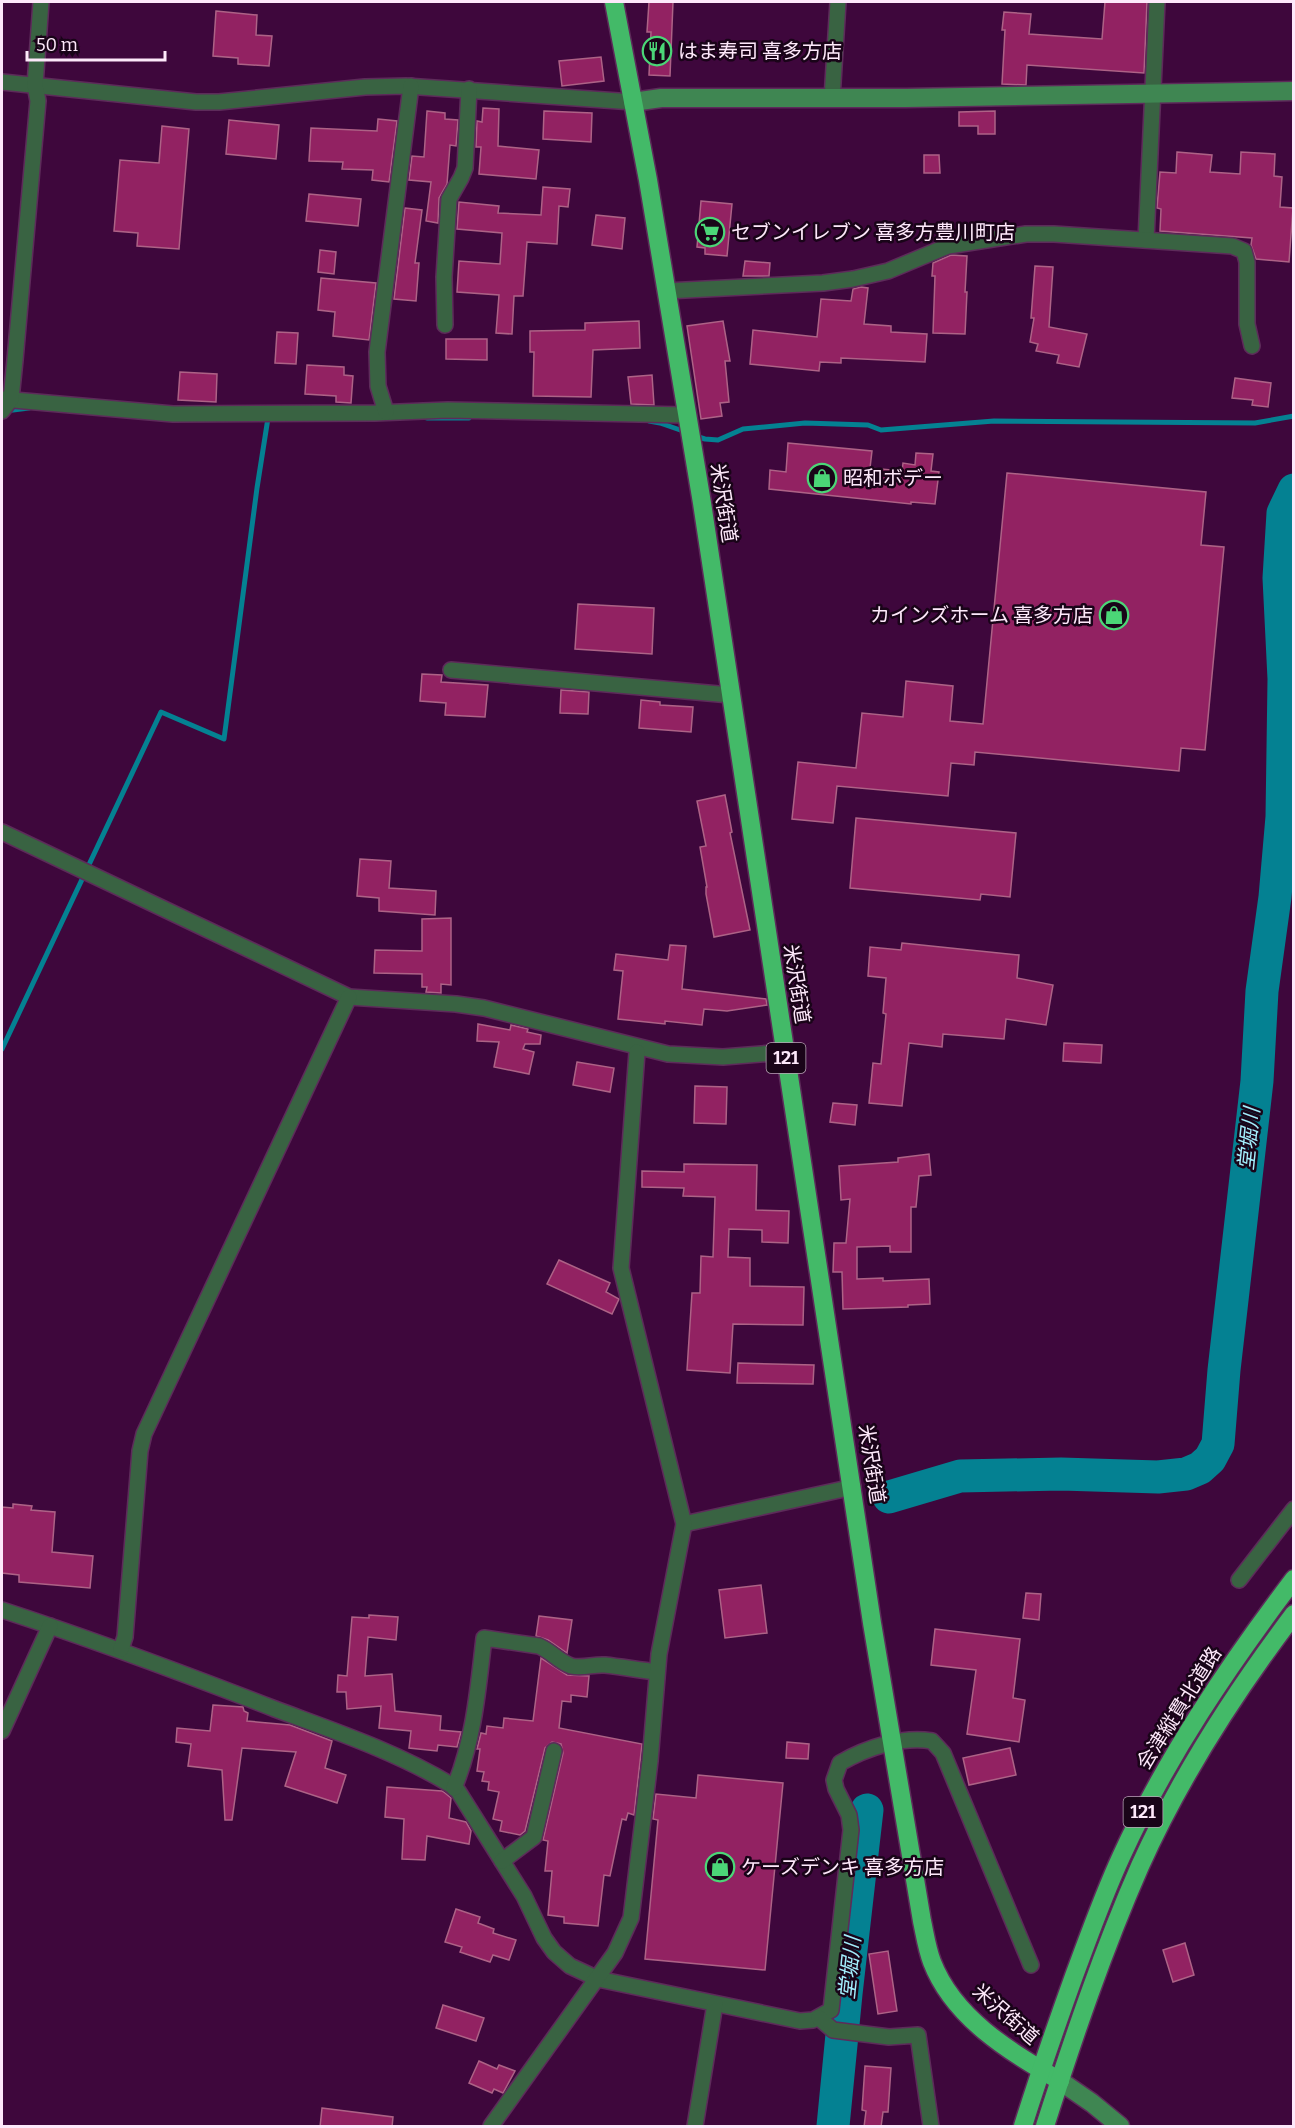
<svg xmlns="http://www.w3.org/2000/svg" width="1295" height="2128" viewBox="0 0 1295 2128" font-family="Bitter,'Noto Sans JP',serif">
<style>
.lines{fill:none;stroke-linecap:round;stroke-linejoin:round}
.stream{stroke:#048192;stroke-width:5}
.river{stroke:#048192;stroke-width:33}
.building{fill:#922262;stroke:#ad6286;stroke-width:1.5}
.street-casing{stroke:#5d2b5a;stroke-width:18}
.secondary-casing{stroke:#5d2b5a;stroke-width:21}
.highway-casing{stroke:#5d2b5a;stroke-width:21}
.street{stroke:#396342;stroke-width:15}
.secondary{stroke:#3f8652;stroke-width:18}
.highway{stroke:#43ba68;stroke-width:18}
.labels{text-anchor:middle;stroke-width:5;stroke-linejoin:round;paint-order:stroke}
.shield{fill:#190418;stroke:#b9a4b6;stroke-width:1.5}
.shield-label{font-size:18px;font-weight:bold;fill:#fde8fa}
.poi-label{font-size:20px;fill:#fde8fa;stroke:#190418;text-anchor:start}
.street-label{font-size:20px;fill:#fde8fa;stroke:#190418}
.water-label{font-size:21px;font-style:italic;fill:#a3eefc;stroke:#190418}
</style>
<rect width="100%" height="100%" fill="#3e073c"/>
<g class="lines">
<!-- stream -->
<g class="stream">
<path d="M5 411 29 408"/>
<path d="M427 418H469L472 413"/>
<path d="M649 421 660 423 686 432"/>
<path d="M695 436 705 439 718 440 743 429 805 423 868 425 881 430 994 421 1255 423 1294 416"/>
<path d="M2 1049 161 712 224 739 257 488 268 418"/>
</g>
<!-- river -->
<g class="river">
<path d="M889 1497 960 1476 1061 1474 1158 1477 1186 1474 1200 1468 1210 1459 1218 1444 1224 1370 1257 1081 1262 991 1275 897 1282 817 1284 679 1279 578 1283 513 1294 490"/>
<path d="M833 2126 846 1994 867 1810"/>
</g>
</g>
<!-- building -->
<g class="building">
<path d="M649 2H673L670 76 649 75 651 32H647Z"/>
<path d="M1105 2H1147L1144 73 1027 65 1026 85 1002 84 1005 30H1002L1004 12 1031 14 1029 34 1102 39Z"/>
<path d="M216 11 257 15 256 35 272 36 269 66 238 64V58L213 56Z"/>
<path d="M601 57 604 81 562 86 559 61Z"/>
<path d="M483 108 499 109 498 146 539 150 536 179 479 174 481 147H476L477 121 482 122Z"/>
<path d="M427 111 445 113V119L458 120 456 146 450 145 447 184 439 198 438 223 426 221 431 182 409 180 412 156 424 157Z"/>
<path d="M544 111 592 113 591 142 543 139Z"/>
<path d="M995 111V134H978V126H959V112Z"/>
<path d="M378 119 397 121 389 182 372 180 373 170 342 169 343 162 309 161 311 128 377 131Z"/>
<path d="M229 120 279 125 276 159 226 154Z"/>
<path d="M162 126 189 129 179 249 137 246 138 233 114 231 120 160 159 163Z"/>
<path d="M1177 152 1212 155 1210 172 1240 174 1241 152 1275 154 1274 176 1282 177 1280 207 1293 208 1289 262 1256 259 1251 245 1252 238 1160 231 1161 209 1157 208 1160 172 1176 173Z"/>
<path d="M924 155H939L940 173H924Z"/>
<path d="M543 187 570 189 568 207 559 206 557 244 527 242 523 296H514L512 334 496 333 499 295 457 292 459 261 500 264 502 233 457 229 459 202 499 206 498 213 541 215Z"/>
<path d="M309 194 361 199 358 226 306 221Z"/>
<path d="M701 201 732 204 727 256 705 254V248L697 247Z"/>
<path d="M405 208 422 210 415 263H419L416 301 394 299Z"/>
<path d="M596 215 625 218 622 249 592 245Z"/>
<path d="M320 250 336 252 334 274 318 272Z"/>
<path d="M951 255 967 256 965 292H967L965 334 933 333 935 276H932L933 263Z"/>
<path d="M745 261 770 263 769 276H743Z"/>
<path d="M1035 266 1053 267 1049 327 1087 334 1079 367 1057 363 1059 355 1036 351 1038 344 1030 342 1034 318H1031Z"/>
<path d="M321 278 376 283 369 340 333 336 335 312 318 310Z"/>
<path d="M861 287 868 288 864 324 891 326V332L927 334 925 362 841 358V363L820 362 819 371 750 364 753 330 817 337 821 299 851 301 853 289Z"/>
<path d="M639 321 640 348 593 350 591 397 533 396 534 352H530V331L585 330V323Z"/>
<path d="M723 321 730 361H725L729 402 720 403 722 416 701 419 687 326Z"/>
<path d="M277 332 298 333 296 364 275 363Z"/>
<path d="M446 339H487V360L446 359Z"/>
<path d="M307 365 344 367V375L353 376 351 403 336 402V396L305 394Z"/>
<path d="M180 372 217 374 216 402 178 400Z"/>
<path d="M652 375 654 405 631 404 628 377Z"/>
<path d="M1235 378 1271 383 1268 407 1252 405 1253 400 1232 398Z"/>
<path d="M788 443 872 451 870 468 902 471 903 463 915 465 916 453 933 454 931 471 939 472 935 504 911 502V504L769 489 770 470 786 472Z"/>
<path d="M1007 473 1206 492 1201 545 1224 547 1205 750 1181 748 1179 771 975 752 974 765 951 763 948 796 837 786 833 823 792 819 798 762 856 768 862 713 903 717 906 681 953 686 950 721 983 724Z"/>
<path d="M578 604 654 608 652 654 575 649Z"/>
<path d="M422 674 442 675 441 682 488 685 485 717 445 715 446 703 420 701Z"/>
<path d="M561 690 589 692 588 714 560 713Z"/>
<path d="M641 700 660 702V705L693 707 691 732 639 728Z"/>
<path d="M725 795 732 832 730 833 750 930 714 937 706 894V887H707L700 847 706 846 697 801Z"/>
<path d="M856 818 1016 833 1010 897 981 894 980 900 850 888Z"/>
<path d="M360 859 391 861 389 888 436 891 435 915 379 911V898L357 896Z"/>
<path d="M451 918V985L441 984V993L426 992 427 987H422V974L374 973 375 950 422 951V919Z"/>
<path d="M902 943 1019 955 1017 978 1053 985 1046 1025 1006 1019 1004 1039 943 1034 942 1047 909 1043 902 1106 869 1103 873 1063 881 1064 886 1014 883 1013 886 978 868 976 870 947 901 950Z"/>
<path d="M670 945 686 946 682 989 766 999 767 1005 727 1011 704 1009 702 1025 665 1021V1024L618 1019 623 971 614 970 616 954 668 960Z"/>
<path d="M478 1024 510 1030 511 1025 528 1029 527 1032 541 1035 540 1044H525L523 1049 534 1052 529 1074 494 1067 499 1042 477 1041Z"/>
<path d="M1064 1043 1102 1045 1101 1063 1063 1061Z"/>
<path d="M577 1062 614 1068 610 1092 573 1085Z"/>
<path d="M695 1086 727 1087 726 1124 694 1123Z"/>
<path d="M833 1103 857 1105 855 1125 830 1122Z"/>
<path d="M929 1154 931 1175 919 1176 916 1207H911V1252H890V1246L857 1247V1279L883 1278V1281L929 1279 930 1304 908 1305V1307L843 1309 842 1272H833L834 1243H846L850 1199 841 1200 839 1166 898 1162V1158Z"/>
<path d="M684 1164 757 1165 756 1210 789 1211 788 1243 762 1242V1230L729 1229 728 1257 750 1258V1286L804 1287 803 1325 733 1324 730 1373 687 1370 692 1293H700L701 1256 713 1257 715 1197 683 1196 684 1188 642 1187V1171L684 1172Z"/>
<path d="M559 1260 610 1283 606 1292 619 1299 612 1314 547 1284Z"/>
<path d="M738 1363 814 1365 813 1384 737 1383Z"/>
<path d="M13 1504 32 1506 31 1510 55 1512 52 1552 93 1556 90 1588 19 1582V1575L2 1573V1507L13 1508Z"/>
<path d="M761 1585 767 1633 725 1638 719 1590Z"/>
<path d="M1026 1593 1041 1594 1039 1620 1023 1618Z"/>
<path d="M369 1615 398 1617 396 1640 368 1637 365 1676 392 1674 395 1711 441 1716 440 1730 461 1732 457 1747 438 1745 437 1751 409 1748 411 1731 379 1728 381 1706 347 1709 346 1692H337L338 1675 347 1676 352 1617 369 1618Z"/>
<path d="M539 1616 572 1620 567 1653 548 1640 536 1636Z"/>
<path d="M935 1629 1020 1639 1013 1698 1025 1700 1019 1742 967 1734 976 1670 931 1665Z"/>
<path d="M541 1658 567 1675 589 1676 587 1697 571 1695V1702L562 1701 559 1728 642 1744 634 1815 628 1813 626 1820 622 1819 610 1876 604 1875 598 1926 564 1923V1917L548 1915 552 1871H545L548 1841 543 1840 563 1753 561 1744 552 1742 545 1748 525 1831 520 1835 500 1831 502 1821 493 1819 499 1792 488 1790 489 1782 482 1781 484 1772 477 1771 480 1749H477L481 1733 486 1734 487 1726 503 1728 504 1718 533 1721Z"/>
<path d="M213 1705 243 1707 244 1711 248 1713 247 1721 290 1725 332 1741 325 1768 346 1775 337 1803 285 1786 296 1752 242 1748 232 1820H225L222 1770 188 1766 191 1744 176 1742 177 1728 210 1731Z"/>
<path d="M787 1742 809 1744 808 1759 786 1758Z"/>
<path d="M1010 1748 1016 1775 969 1785 963 1758Z"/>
<path d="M698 1775 783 1783 765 1970 645 1959 658 1820 653 1819 656 1794 696 1798Z"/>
<path d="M387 1787 442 1791 445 1793 451 1798 449 1818 466 1822 471 1831 469 1844 427 1836 425 1860 402 1859 404 1819 385 1817Z"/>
<path d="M456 1909 480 1917 478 1923 494 1929 493 1933 516 1940 509 1960 493 1955 490 1962 460 1952 462 1947 445 1942Z"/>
<path d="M1185 1943 1194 1975 1173 1982 1163 1950Z"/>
<path d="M888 1951 897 2011 878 2014 869 1954Z"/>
<path d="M443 2005 484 2018 476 2041 436 2028Z"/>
<path d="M479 2061 497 2069 499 2065 515 2071 503 2093 494 2089 492 2093 469 2083Z"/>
<path d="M865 2066 891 2068 888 2112H883L881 2127H864L866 2111 862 2110Z"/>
<path d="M322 2108 393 2117 392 2127H320Z"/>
</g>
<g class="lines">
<!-- street casing -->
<g class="street-casing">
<g id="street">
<path d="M2 82 196 102H219L365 87 406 86 633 102"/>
<path d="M832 99 838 2"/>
<path d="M1146 240 1157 2"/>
<path d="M666 291 823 283 853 279 888 271 948 246 1026 234H1054L1232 246 1244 251 1247 262V324L1252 346"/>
<path d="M445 325 444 277 449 199 461 178 465 168 469 89"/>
<path d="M2 399 173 414 375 413 448 410 686 415"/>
<path d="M2 411 11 399 15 360 38 101 35 85 41 2"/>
<path d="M386 412 378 386 377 352 411 86"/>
<path d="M451 670 730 695"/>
<path d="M2 832 349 997 456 1004 484 1008 668 1054 723 1057 785 1052"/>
<path d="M684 1524 853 1487"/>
<path d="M1239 1580 1294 1509"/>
<path d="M2 1610C94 1640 185 1674 275 1709 334 1731 397 1752 451 1785L458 1791 524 1896 544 1938 554 1952 570 1966 598 1979 800 2021 813 2020 831 2010 851 1830 849 1815 836 1789 834 1780 840 1763C866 1748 901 1736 932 1741L943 1753 1031 1965"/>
<path d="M121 1649 125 1637 140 1451 144 1434 349 997"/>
<path d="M2 1731 50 1626"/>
<path d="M454 1788C474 1740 478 1689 484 1638L539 1646C551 1651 558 1661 571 1666 583 1669 593 1664 605 1665 622 1667 640 1670 657 1672"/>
<path d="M502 1861 534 1837 554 1751"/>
<path d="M819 2018 833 2030 889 2037 918 2035 931 2126"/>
<path d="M491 2126 615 1953 631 1918 633 1902 650 1761 659 1654 684 1524 621 1268 637 1052"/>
<path d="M695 2126 715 2004"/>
</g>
</g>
<!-- secondary casing -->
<g class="secondary-casing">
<g id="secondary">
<path d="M633 102 661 98H906L1294 91"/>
<path d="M1060 2081 1092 2103 1120 2126"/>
</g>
</g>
<!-- highway casing -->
<g class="highway-casing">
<g id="highway">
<path d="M614 2 648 180 702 503 872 1623 922 1921C925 1935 927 1949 932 1962 954 2019 1011 2052 1060 2081"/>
<path d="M1023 2126C1039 2075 1056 2026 1074 1976 1089 1936 1103 1896 1121 1857 1166 1758 1228 1666 1294 1579"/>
<path d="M1045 2126C1073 2039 1103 1950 1140 1866 1180 1777 1235 1692 1294 1614"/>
</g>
</g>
<!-- street -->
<use href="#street" class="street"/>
<!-- secondary -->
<use href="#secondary" class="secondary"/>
<!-- highway -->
<use href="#highway" class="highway"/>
</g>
<!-- icons -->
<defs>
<g id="restaurant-ring" transform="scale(1.5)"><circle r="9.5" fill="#190418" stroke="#4bd677" stroke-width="1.5"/><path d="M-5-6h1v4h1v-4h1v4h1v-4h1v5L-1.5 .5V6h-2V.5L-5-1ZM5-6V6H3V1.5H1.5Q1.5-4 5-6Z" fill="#4bd677"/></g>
<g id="supermarket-ring" transform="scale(1.5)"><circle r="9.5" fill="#190418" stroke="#4bd677" stroke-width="1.5"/><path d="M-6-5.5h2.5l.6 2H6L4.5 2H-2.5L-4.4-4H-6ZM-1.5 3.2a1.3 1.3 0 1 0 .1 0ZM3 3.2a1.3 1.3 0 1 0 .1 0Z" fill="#4bd677"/></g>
<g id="shop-ring" transform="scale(1.5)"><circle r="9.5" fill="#190418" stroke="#4bd677" stroke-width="1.5"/><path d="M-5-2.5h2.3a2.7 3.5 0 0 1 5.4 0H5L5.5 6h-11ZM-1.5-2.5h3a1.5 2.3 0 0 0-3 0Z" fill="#4bd677"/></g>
</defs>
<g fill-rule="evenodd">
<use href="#restaurant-ring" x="657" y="51"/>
<use href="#supermarket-ring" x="710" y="232"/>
<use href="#shop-ring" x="822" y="478"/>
<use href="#shop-ring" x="1114" y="615"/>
<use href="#shop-ring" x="720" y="1867"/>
</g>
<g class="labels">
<!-- shield labels -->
<g class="shield">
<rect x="766.5" y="1043" width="39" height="30" rx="4.5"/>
<rect x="1123.5" y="1797" width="39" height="30" rx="4.5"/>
</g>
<g class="shield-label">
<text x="786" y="1064">121</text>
<text x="1143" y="1818">121</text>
</g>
<!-- poi labels -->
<g class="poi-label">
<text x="678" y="58">はま寿司 喜多方店</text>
<text x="731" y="239">セブンイレブン 喜多方豊川町店</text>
<text x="843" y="485">昭和ボデー</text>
<text x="1093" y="622" text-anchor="end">カインズホーム 喜多方店</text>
<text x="741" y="1874">ケーズデンキ 喜多方店</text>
</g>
<!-- street labels -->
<g class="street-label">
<text transform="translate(724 503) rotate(81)" y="7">米沢街道</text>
<text transform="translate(797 984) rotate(81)" y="7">米沢街道</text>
<text transform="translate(872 1464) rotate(81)" y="7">米沢街道</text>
<text transform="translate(1179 1708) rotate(-58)" y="7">会津縦貫北道路</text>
<text transform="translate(1006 2014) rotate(41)" y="7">米沢街道</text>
</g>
<!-- water labels -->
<g class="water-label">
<text transform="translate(1249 1139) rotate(-84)" y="7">堂堀川</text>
<text transform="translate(850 1968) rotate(-84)" y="7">堂堀川</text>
</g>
</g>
<!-- border -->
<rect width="1295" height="2128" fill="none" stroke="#fde8fa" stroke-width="6"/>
<!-- scale -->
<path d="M27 51v9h138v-9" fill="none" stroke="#fde8fa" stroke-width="3"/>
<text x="36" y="51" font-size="18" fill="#fde8fa" stroke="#190418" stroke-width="4.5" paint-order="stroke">50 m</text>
</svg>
